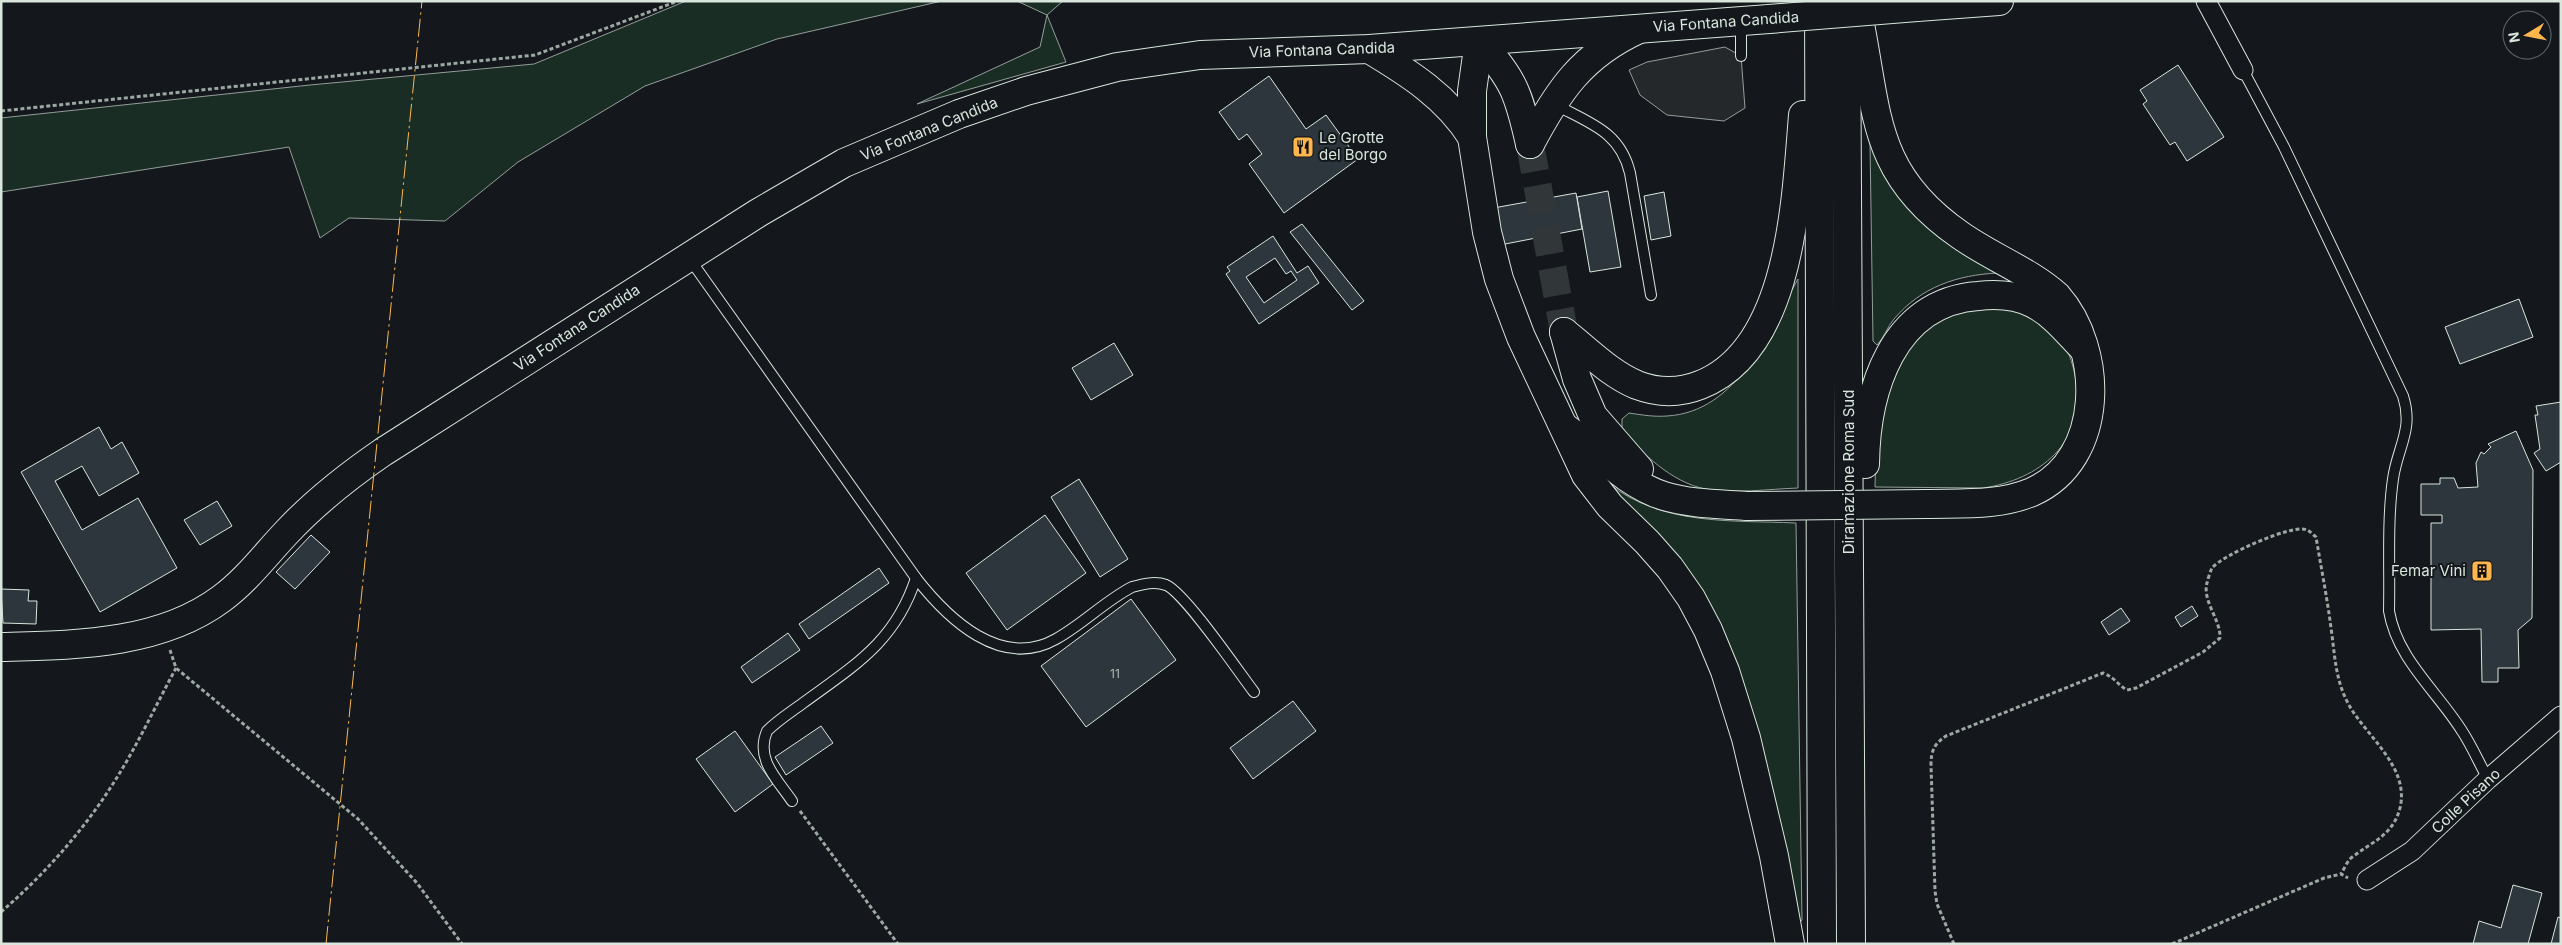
<svg xmlns="http://www.w3.org/2000/svg" width="2562" height="945" viewBox="0 0 2562 945" font-family="Inter,sans-serif">
<style>
.green{fill:#1a2d24;stroke:#939e99}
.parking{fill:#24282b;stroke:#939e99}
.building{fill:#2c363c;stroke:#d8e6dc;fill-rule:evenodd}
.lines{fill:none;stroke-linecap:round;stroke-linejoin:round}
.highway-tunnel{stroke:#313739;stroke-width:28;stroke-dasharray:28 14;stroke-linecap:butt}
.lane-casing{stroke:#d8e6dc;stroke-width:12}
.street-casing{stroke:#d8e6dc;stroke-width:21}
.secondary-casing{stroke:#d8e6dc;stroke-width:30}
.highway-casing{stroke:#d8e6dc;stroke-width:30}
.path{stroke:#9da8a2;stroke-width:3;stroke-dasharray:4 2.5;stroke-linecap:butt}
.lane{stroke:#14181c;stroke-width:10}
.street{stroke:#14181c;stroke-width:19}
.secondary{stroke:#14181c;stroke-width:28}
.highway{stroke:#14181c;stroke-width:28}
.secondary-bridge-casing{stroke:#d8e6dc;stroke-width:30;stroke-linecap:butt}
.highway-bridge-casing{stroke:#d8e6dc;stroke-width:30;stroke-linecap:butt}
.secondary-bridge{stroke:#14181c;stroke-width:28}
.highway-bridge{stroke:#14181c;stroke-width:28}
.power{stroke:#ffb74d;stroke-width:1;stroke-dasharray:18 4 2.5 4;stroke-linecap:butt}
.labels{text-anchor:middle;stroke-width:4;stroke-linejoin:round;paint-order:stroke}
.number-label{font-size:12px;fill:#adbab4}
.street-label{font-size:15px;fill:#d8e6dc;stroke:#14181c}
.poi-label{font-size:15px;fill:#d8e6dc;stroke:#14181c;text-anchor:start}
</style>
<rect width="100%" height="100%" fill="#14181c"/>
<!-- green -->
<g class="green">
<path d="M686 1H942L777 39 645 86 518 162 445 221 349 218 320 238 289 147 1 192V118L310 85 534 64Z"/>
<path d="M1017 1H1063L1047 15 1066 62 917 104 1040 47 1047 15Z"/>
<path d="M1870 143 1998 273C1957 275 1921 287 1894 319 1887 327 1884 338 1877 345L1873 341Z"/>
<path d="M1798 279V488C1769 489 1734 494 1705 489 1672 482 1642 454 1622 429V419L1629 413C1642 415 1655 417 1667 416 1738 412 1769 331 1798 279Z"/>
<path d="M2021 307C2034 318 2050 329 2061 342 2070 351 2074 369 2076 381 2087 442 2039 480 1983 488L1875 487 1876 446 1890 370 1940 311Z"/>
<path d="M1608 483C1662 526 1731 520 1796 523L1802 920 1797 926 1746 701Z"/>
</g>
<!-- parking -->
<path class="parking" d="M1725 47 1741 56 1745 108 1724 121 1667 115 1640 95 1629 70 1647 62Z"/>
<!-- building -->
<g class="building">
<path d="M2178 65 2224 137 2187 161 2175 142 2170 145 2143 104 2147 101 2140 90Z"/>
<path d="M1269 76 1306 129 1326 115 1358 159 1284 213 1249 164 1262 154 1247 134 1239 140 1219 112Z"/>
<path d="M1608 191 1621 267 1590 272 1577 197Z"/>
<path d="M1664 192 1671 236 1651 240 1644 196Z"/>
<path d="M1576 193 1582 229 1495 246 1488 209Z"/>
<path d="M1302 224 1364 301 1352 310 1290 232Z"/>
<path d="M1273 236 1297 273 1308 266 1319 283 1259 324 1226 274 1230 271 1227 267ZM1275 258 1286 274 1291 271 1297 280 1264 303 1246 277Z"/>
<path d="M2519 299 2533 337 2460 364 2445 327Z"/>
<path d="M1114 343 1133 375 1091 400 1072 368Z"/>
<path d="M2561 402V462L2546 471 2534 453 2540 449 2535 415H2538L2536 406Z"/>
<path d="M99 427 111 449 122 442 139 473 99 496 82 466 55 481 82 530 138 498 177 568 100 612 21 472Z"/>
<path d="M2516 431 2533 470 2532 618 2518 630 2519 668H2498V682H2482L2481 629 2431 630V523H2442V515H2421V484H2440V478H2454L2458 488 2478 487 2476 463 2481 452 2484 454 2491 447 2488 444Z"/>
<path d="M1079 479 1128 559 1100 577 1051 497Z"/>
<path d="M217 501 232 526 200 545 184 520Z"/>
<path d="M1045 515 1086 573 1007 630 966 573Z"/>
<path d="M311 535 330 552 295 589 276 572Z"/>
<path d="M879 568 889 583 809 639 799 624Z"/>
<path d="M1 589 29 590 28 601H37L36 624 3 623Z"/>
<path d="M1131 599 1176 660 1086 727 1041 666Z"/>
<path d="M2192 606 2198 616 2181 627 2175 617Z"/>
<path d="M2121 608 2130 621 2109 635 2101 622Z"/>
<path d="M788 633 800 650 752 683 741 667Z"/>
<path d="M1293 701 1316 731 1253 779 1230 748Z"/>
<path d="M821 726 833 743 786 775 775 757Z"/>
<path d="M735 731 773 784 735 812 696 759Z"/>
<path d="M2513 885 2542 893 2528 944H2473L2479 921 2501 928Z"/>
<path d="M2558 917 2561 918V944H2551Z"/>
</g>
<g class="lines">
<!-- highway-tunnel -->
<path class="highway-tunnel" d="M1530 144 1564 332"/>
<!-- lane casing -->
<g class="lane-casing">
<g id="lane">
<path d="M1741 56V22"/>
<path d="M2243 70 2284 147 2403 396C2414 430 2397 448 2393 479 2387 520 2390 569 2389 611 2397 659 2437 691 2462 731 2472 746 2479 763 2488 779"/>
<path d="M1554 104C1589 123 1620 131 1630 173L1651 295"/>
<path d="M689 258 916 578C948 619 1001 670 1056 639 1083 624 1105 601 1132 587 1143 584 1155 581 1166 585 1185 593 1238 671 1254 692"/>
<path d="M792 801C777 779 755 759 767 731 778 720 791 712 803 703 855 665 895 642 916 578"/>
</g>
</g>
<!-- street casing -->
<g class="street-casing">
<g id="street">
<path d="M2206 1 2243 70"/>
<path d="M2367 880 2412 851 2488 779 2561 716"/>
</g>
</g>
<!-- secondary casing -->
<g class="secondary-casing">
<g id="secondary">
<path d="M1917 7 1999 1"/>
<path d="M1 647C74 645 159 645 221 599 247 580 265 555 287 532 316 501 348 476 383 452L758 213 844 163 959 114 1026 91 1117 67 1200 55 1369 49 1769 19"/>
</g>
</g>
<!-- highway casing -->
<g class="highway-casing">
<g id="highway">
<path d="M1819 1 1822 944"/>
<path d="M1846 1 1851 944"/>
<path d="M1859 19C1878 114 1872 174 1960 235 1991 257 2029 271 2057 296 2104 349 2106 459 2032 492 1999 506 1961 503 1926 504"/>
<path d="M1479 41 1472 91V137L1487 232 1499 279 1521 337 1586 475 1610 506 1647 542 1670 568 1691 598 1708 630 1725 671 1746 738 1774 856 1790 944"/>
<path d="M1479 41C1514 79 1519 95 1530 144"/>
<path d="M1369 49C1409 73 1447 97 1472 137"/>
<path d="M1530 144C1558 91 1582 55 1639 29"/>
<path d="M1564 332C1587 350 1610 374 1637 385 1658 393 1680 393 1700 385 1792 349 1796 198 1803 115"/>
<path d="M1564 332 1577 379 1593 416 1639 469"/>
<path d="M1567 429C1598 452 1626 484 1664 496 1690 504 1720 504 1747 506"/>
<path d="M1865 464C1866 391 1892 302 1978 296 1996 294 2017 295 2034 304 2054 314 2069 334 2084 349"/>
</g>
</g>
<!-- path -->
<g class="path">
<path d="M1 111 535 55 678 1"/>
<path d="M170 650 176 668 358 819 417 883 462 944"/>
<path d="M800 811 898 944"/>
<path d="M1 912C45 874 85 829 116 779 138 744 156 705 176 668"/>
<path d="M1954 944 1937 904 1935 891 1931 765C1931 751 1934 744 1946 736L2103 673C2114 677 2117 684 2127 690L2136 688 2203 652 2220 638C2221 620 2202 601 2207 583 2208 579 2210 572 2212 568 2221 556 2293 523 2307 530 2310 531 2313 535 2316 537 2321 567 2327 597 2331 628 2335 655 2335 680 2349 705 2366 736 2410 767 2400 808 2393 836 2371 842 2351 858 2347 862 2344 869 2341 874"/>
<path d="M2172 944 2324 878 2341 874 2348 878"/>
</g>
<!-- lane -->
<use href="#lane" class="lane"/>
<!-- street -->
<use href="#street" class="street"/>
<!-- secondary -->
<use href="#secondary" class="secondary"/>
<!-- highway -->
<use href="#highway" class="highway"/>
<!-- secondary-bridge casing -->
<g class="secondary-bridge-casing">
<path id="secondary-bridge" d="M1769 19 1917 7"/>
</g>
<!-- highway-bridge casing -->
<g class="highway-bridge-casing">
<path id="highway-bridge" d="M1747 506 1926 504"/>
</g>
<!-- secondary-bridge -->
<use href="#secondary-bridge" class="secondary-bridge"/>
<!-- highway-bridge -->
<use href="#highway-bridge" class="highway-bridge"/>
<!-- power -->
<path class="power" d="M326 944 422 1"/>
</g>
<!-- icons -->
<defs>
<g id="restaurant-square" transform="scale(1.125)"><rect x="-9" y="-9" width="18" height="18" rx="4" fill="#ffb74d" stroke="#14181c"/><path d="M-5-6h1v4h1v-4h1v4h1v-4h1v5L-1.5 .5V6h-2V.5L-5-1ZM5-6V6H3V1.5H1.5Q1.5-4 5-6Z" fill="#111"/></g>
<g id="building-square" transform="scale(1.125)"><rect x="-9" y="-9" width="18" height="18" rx="4" fill="#ffb74d" stroke="#14181c"/><path d="M-4-6H4V6H1V3H-1V6H-4ZM-2.5-4.3h1.7v1.8h-1.7ZM.8-4.3h1.7v1.8H.8ZM-2.5-1h1.7V.8h-1.7ZM.8-1h1.7V.8H.8Z" fill="#111"/></g>
</defs>
<g fill-rule="evenodd">
<use href="#restaurant-square" x="1303" y="147"/>
<use href="#building-square" x="2482" y="571"/>
</g>
<g class="labels">
<!-- number labels -->
<g class="number-label">
<text x="1115" y="678">11</text>
</g>
<!-- street labels -->
<g class="street-label">
<text transform="translate(1726 22) rotate(-4)" y="5">Via Fontana Candida</text>
<text transform="translate(1322 50) rotate(-2)" y="5">Via Fontana Candida</text>
<text transform="translate(929 129) rotate(-22)" y="5">Via Fontana Candida</text>
<text transform="translate(577 328) rotate(-33)" y="5">Via Fontana Candida</text>
<text transform="translate(1849 472) rotate(-90)" y="5">Diramazione Roma Sud</text>
<text transform="translate(2466 801) rotate(-43)" y="5">Colle Pisano</text>
</g>
<!-- poi labels -->
<g class="poi-label">
<text x="1319" y="143">Le Grotte<tspan x="1319" dy="17">del Borgo</tspan></text>
<text x="2466" y="576" text-anchor="end">Femar Vini</text>
</g>
</g>
<!-- border -->
<rect width="2562" height="945" fill="none" stroke="#d8e6dc" stroke-width="5"/>
<!-- north arrow -->
<g transform="translate(2527 35) rotate(260)"><circle r="24" fill="#14181c" stroke="#626a69"/>
<path d="M0-4L9 19L0 12L-9 19Z" fill="#ffb74d"/>
<text y="-8" font-size="14" font-weight="bold" text-anchor="middle" fill="#d8e6dc">N</text>
</g>
</svg>
